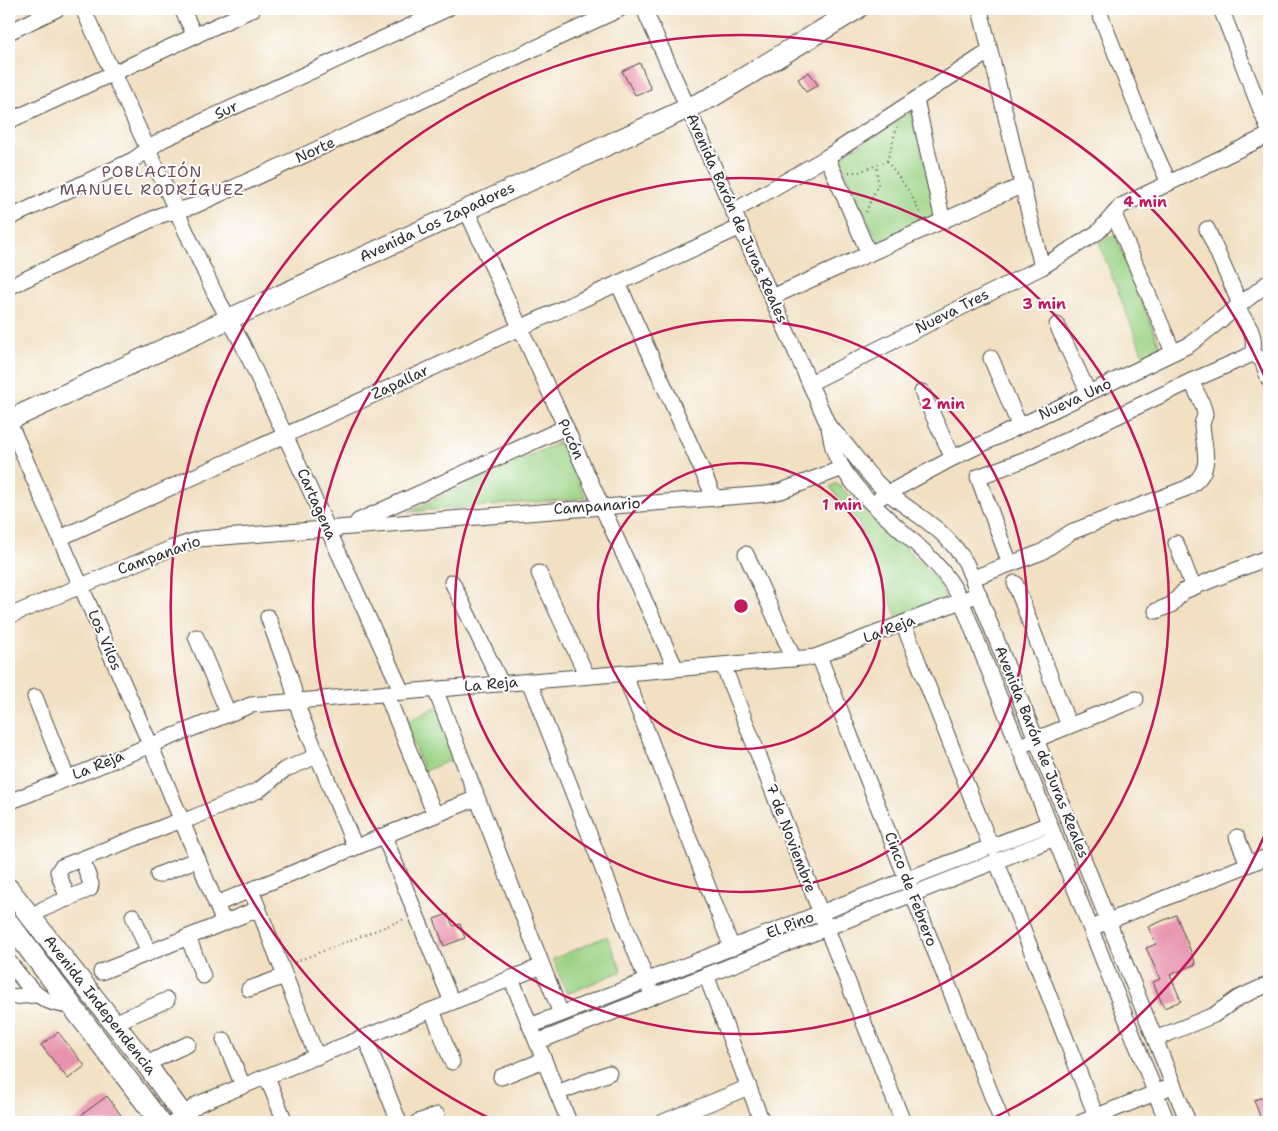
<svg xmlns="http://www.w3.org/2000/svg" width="1278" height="1131" viewBox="0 0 1278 1131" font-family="'Shantell Sans',sans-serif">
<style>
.green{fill:#9bd385;stroke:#637f58}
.building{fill:#e893ad}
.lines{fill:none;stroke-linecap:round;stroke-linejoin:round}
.minor-casing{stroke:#494642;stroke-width:17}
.major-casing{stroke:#494642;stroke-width:22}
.path{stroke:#494642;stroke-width:2;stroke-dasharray:1 4;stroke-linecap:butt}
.minor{stroke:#fff;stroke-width:15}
.major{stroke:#fff;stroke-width:20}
.ring{fill:none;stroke:#c2185b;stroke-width:2.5}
.labels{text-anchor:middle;stroke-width:4;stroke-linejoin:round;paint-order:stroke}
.street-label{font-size:15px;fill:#2b2b2b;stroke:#fff}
.neighbourhood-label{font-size:16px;letter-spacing:1px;fill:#6d4f58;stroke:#fff}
.centre{fill:#c2185b;stroke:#fff;stroke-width:2.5}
.ring-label{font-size:15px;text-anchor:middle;font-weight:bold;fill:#c2185b;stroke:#fff;stroke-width:4;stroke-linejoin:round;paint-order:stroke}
</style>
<rect width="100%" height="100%" fill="#fff"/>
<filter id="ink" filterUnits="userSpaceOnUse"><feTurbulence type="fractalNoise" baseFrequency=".02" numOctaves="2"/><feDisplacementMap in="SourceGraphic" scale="10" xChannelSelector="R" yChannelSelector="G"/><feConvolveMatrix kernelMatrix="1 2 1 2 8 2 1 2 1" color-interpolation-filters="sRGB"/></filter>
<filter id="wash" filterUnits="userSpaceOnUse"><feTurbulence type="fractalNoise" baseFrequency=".0096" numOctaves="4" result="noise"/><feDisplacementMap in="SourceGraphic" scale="20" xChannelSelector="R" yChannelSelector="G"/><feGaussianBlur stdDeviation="1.12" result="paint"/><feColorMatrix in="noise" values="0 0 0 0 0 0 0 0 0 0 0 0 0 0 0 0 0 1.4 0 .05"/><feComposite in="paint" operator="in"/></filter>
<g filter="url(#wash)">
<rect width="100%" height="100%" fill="#f1e0c2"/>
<!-- green -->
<g class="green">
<path d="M913 111 937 217 879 243 839 158Z"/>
<path d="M1115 234 1160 346 1143 355 1099 243Z"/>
<path d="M560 442 586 498 408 512Z"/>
<path d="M836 483 924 566 939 583 947 602 898 620 857 520 830 487Z"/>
<path d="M439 707 459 757 424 771 404 721Z"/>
<path d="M607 936 622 971 567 994 553 959Z"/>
</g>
<g id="blocks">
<!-- building -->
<g class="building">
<path d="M640 63 651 89 635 95 622 71Z"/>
<path d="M809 72 818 85 806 92 798 79Z"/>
<path d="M448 914 453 926 460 924 465 938 444 946 434 919Z"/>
<path d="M1176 915 1196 964 1170 975 1181 1001 1164 1008 1153 982 1160 979 1146 948 1156 944 1148 927Z"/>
<path d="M58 1032 85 1066 68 1079 41 1045Z"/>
<path d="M1269 1095V1122H1262L1254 1100Z"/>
<path d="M107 1096 126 1122H72Z"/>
</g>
</g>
</g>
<g filter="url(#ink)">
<use href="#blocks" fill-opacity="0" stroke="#494642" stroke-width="1"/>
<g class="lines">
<!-- minor casing -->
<g class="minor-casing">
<g id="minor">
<path d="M83 9 215 294 242 343 285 435 402 692"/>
<path d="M182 9 195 36"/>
<path d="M644 9 829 427C831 438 832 450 838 460 867 515 932 542 961 600L1167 1122"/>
<path d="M980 9 1042 267"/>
<path d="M1098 9 1150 141 1169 183"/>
<path d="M1221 9 1269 131"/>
<path d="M9 32 57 9"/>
<path d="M916 99 943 221"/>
<path d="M9 121 253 9"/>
<path d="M827 157 869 254"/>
<path d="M466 209 676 669"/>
<path d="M734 211 827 157 990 51"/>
<path d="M1114 214 1173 352"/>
<path d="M9 218 133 160 162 140 447 9"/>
<path d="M1207 229 1240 304"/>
<path d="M618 283 714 497"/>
<path d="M9 287 161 215 194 206 620 9"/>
<path d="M772 297 1023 185"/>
<path d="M1057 325 1088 392"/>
<path d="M1252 353 1262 360 1269 380"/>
<path d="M991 358 1019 425"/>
<path d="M810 383 1042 267 1098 232 1121 206 1269 135"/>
<path d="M922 392 953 458"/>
<path d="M9 422 150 744 224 923"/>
<path d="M829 427C848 443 859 465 877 483 908 513 942 523 966 563L1188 1122"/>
<path d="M881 497 953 458 1189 345 1269 282"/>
<path d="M358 521 566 427"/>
<path d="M60 538 741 227"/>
<path d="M1176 543 1193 587"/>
<path d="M746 554 794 659"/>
<path d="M1010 564 978 477 1031 457 1191 381 1246 357 1252 353C1258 336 1246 321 1236 307"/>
<path d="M539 573 587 676"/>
<path d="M973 578 1042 552 1071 532 1187 488C1215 471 1204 452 1202 425 1202 421 1205 418 1205 414 1204 404 1195 390 1191 381"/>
<path d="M452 582 501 683"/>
<path d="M1015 583 1069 726"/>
<path d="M1156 611 1171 605 1184 591 1269 557"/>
<path d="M9 616 172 548 199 539 767 494 781 491 843 468"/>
<path d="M268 617 290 677 300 713 355 847"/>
<path d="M903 623 991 847"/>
<path d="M196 637 228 713"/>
<path d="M819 656 1002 1122"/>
<path d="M723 665 903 1122"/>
<path d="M624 673 732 948"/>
<path d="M529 681 650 989"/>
<path d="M435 689 561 1014"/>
<path d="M386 693 435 815"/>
<path d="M35 697 67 778"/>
<path d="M1027 743 1136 699"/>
<path d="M9 802 251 705 815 657 979 594"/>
<path d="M384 836 452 1002"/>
<path d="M1237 837 1248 864"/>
<path d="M996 860 1096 1116"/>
<path d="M158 875 198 859"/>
<path d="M251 890 317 1057"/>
<path d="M68 899 58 872 61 867 171 824 192 818 259 790 284 770 317 756"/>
<path d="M216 904 477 798"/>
<path d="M133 916 149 953"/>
<path d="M31 918 43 909 90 889 91 884 82 859"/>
<path d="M1099 925 1269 856"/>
<path d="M188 937 203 976"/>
<path d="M9 962C29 987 38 1005 73 1006"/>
<path d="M101 972 258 909"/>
<path d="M706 975 762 1122"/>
<path d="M511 978 569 1122"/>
<path d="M249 989 285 976"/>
<path d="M9 997 35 995"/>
<path d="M432 1010 452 1062"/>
<path d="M114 1023 167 1000"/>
<path d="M530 1026 1049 824"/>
<path d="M365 1037 399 1122"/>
<path d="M1155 1039 1214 1015 1238 998 1269 984"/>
<path d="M224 1040 243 1086"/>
<path d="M537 1042 1055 838"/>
<path d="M146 1064 188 1044"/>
<path d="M267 1077 285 1122"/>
<path d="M501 1077 544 1060"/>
<path d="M557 1093 609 1073"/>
<path d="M175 1122 198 1104 542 966"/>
<path d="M418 1122 437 1115"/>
<path d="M663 1122 749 1087"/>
<path d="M1082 1122 1165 1089"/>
</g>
</g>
<!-- major casing -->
<g class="major-casing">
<g id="major">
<path d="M9 420 712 97 857 9"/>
<path d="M9 889 146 1064 188 1122"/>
<path d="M9 923 160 1122"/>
</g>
</g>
<!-- path -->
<g class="path">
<path d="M887 161 911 194 921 216"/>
<path d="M849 172H859L887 161 897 127"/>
<path d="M866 212 878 184 877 165"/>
<path d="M295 962 405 919"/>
</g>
<!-- minor -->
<use href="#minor" class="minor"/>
<!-- major -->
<use href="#major" class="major"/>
</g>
</g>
<!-- distance rings -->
<g class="ring">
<circle cx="741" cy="606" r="143"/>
<circle cx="741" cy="606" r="286"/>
<circle cx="741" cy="606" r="428"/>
<path d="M1269 825A571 571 0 0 1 987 1121M495 1121A571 571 0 1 1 1269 387"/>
</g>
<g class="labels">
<!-- street labels -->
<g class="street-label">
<text transform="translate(226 110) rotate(-25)" y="5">Sur</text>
<text transform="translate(315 150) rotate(-25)" y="5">Norte</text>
<text transform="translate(737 218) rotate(66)" y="5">Avenida Barón de Juras Reales</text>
<text transform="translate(437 222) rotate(-25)" y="5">Avenida Los Zapadores</text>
<text transform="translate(952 311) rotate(-27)" y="5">Nueva Tres</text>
<text transform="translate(400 382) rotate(-25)" y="5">Zapallar</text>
<text transform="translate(1075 399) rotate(-25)" y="5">Nueva Uno</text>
<text transform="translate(571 439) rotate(65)" y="5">Pucón</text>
<text transform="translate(317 504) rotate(66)" y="5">Cartagena</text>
<text transform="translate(597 506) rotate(-4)" y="5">Campanario</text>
<text transform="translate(159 555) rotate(-20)" y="5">Campanario</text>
<text transform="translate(889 629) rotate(-21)" y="5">La Reja</text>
<text transform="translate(105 640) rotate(67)" y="5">Los Vilos</text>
<text transform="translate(491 684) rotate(-5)" y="5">La Reja</text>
<text transform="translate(1042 752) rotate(68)" y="5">Avenida Barón de Juras Reales</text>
<text transform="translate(98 765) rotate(-22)" y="5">La Reja</text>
<text transform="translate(791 838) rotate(69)" y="5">7 de Noviembre</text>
<text transform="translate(911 889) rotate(69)" y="5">Cinco de Febrero</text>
<text transform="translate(790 925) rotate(-21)" y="5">El Pino</text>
<text transform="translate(100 1005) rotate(52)" y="5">Avenida Independencia</text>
</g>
<!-- neighbourhood labels -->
<g class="neighbourhood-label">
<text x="152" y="177">POBLACIÓN<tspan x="152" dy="18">MANUEL RODRÍGUEZ</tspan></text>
</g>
</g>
<circle cx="741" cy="606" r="8" class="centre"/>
<g class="ring-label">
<text x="1145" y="207">4 min</text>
<text x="1044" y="309">3 min</text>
<text x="943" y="409">2 min</text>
<text x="842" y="510">1 min</text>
</g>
<!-- margin -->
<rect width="1278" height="1131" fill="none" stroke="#fff" stroke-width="30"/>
</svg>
